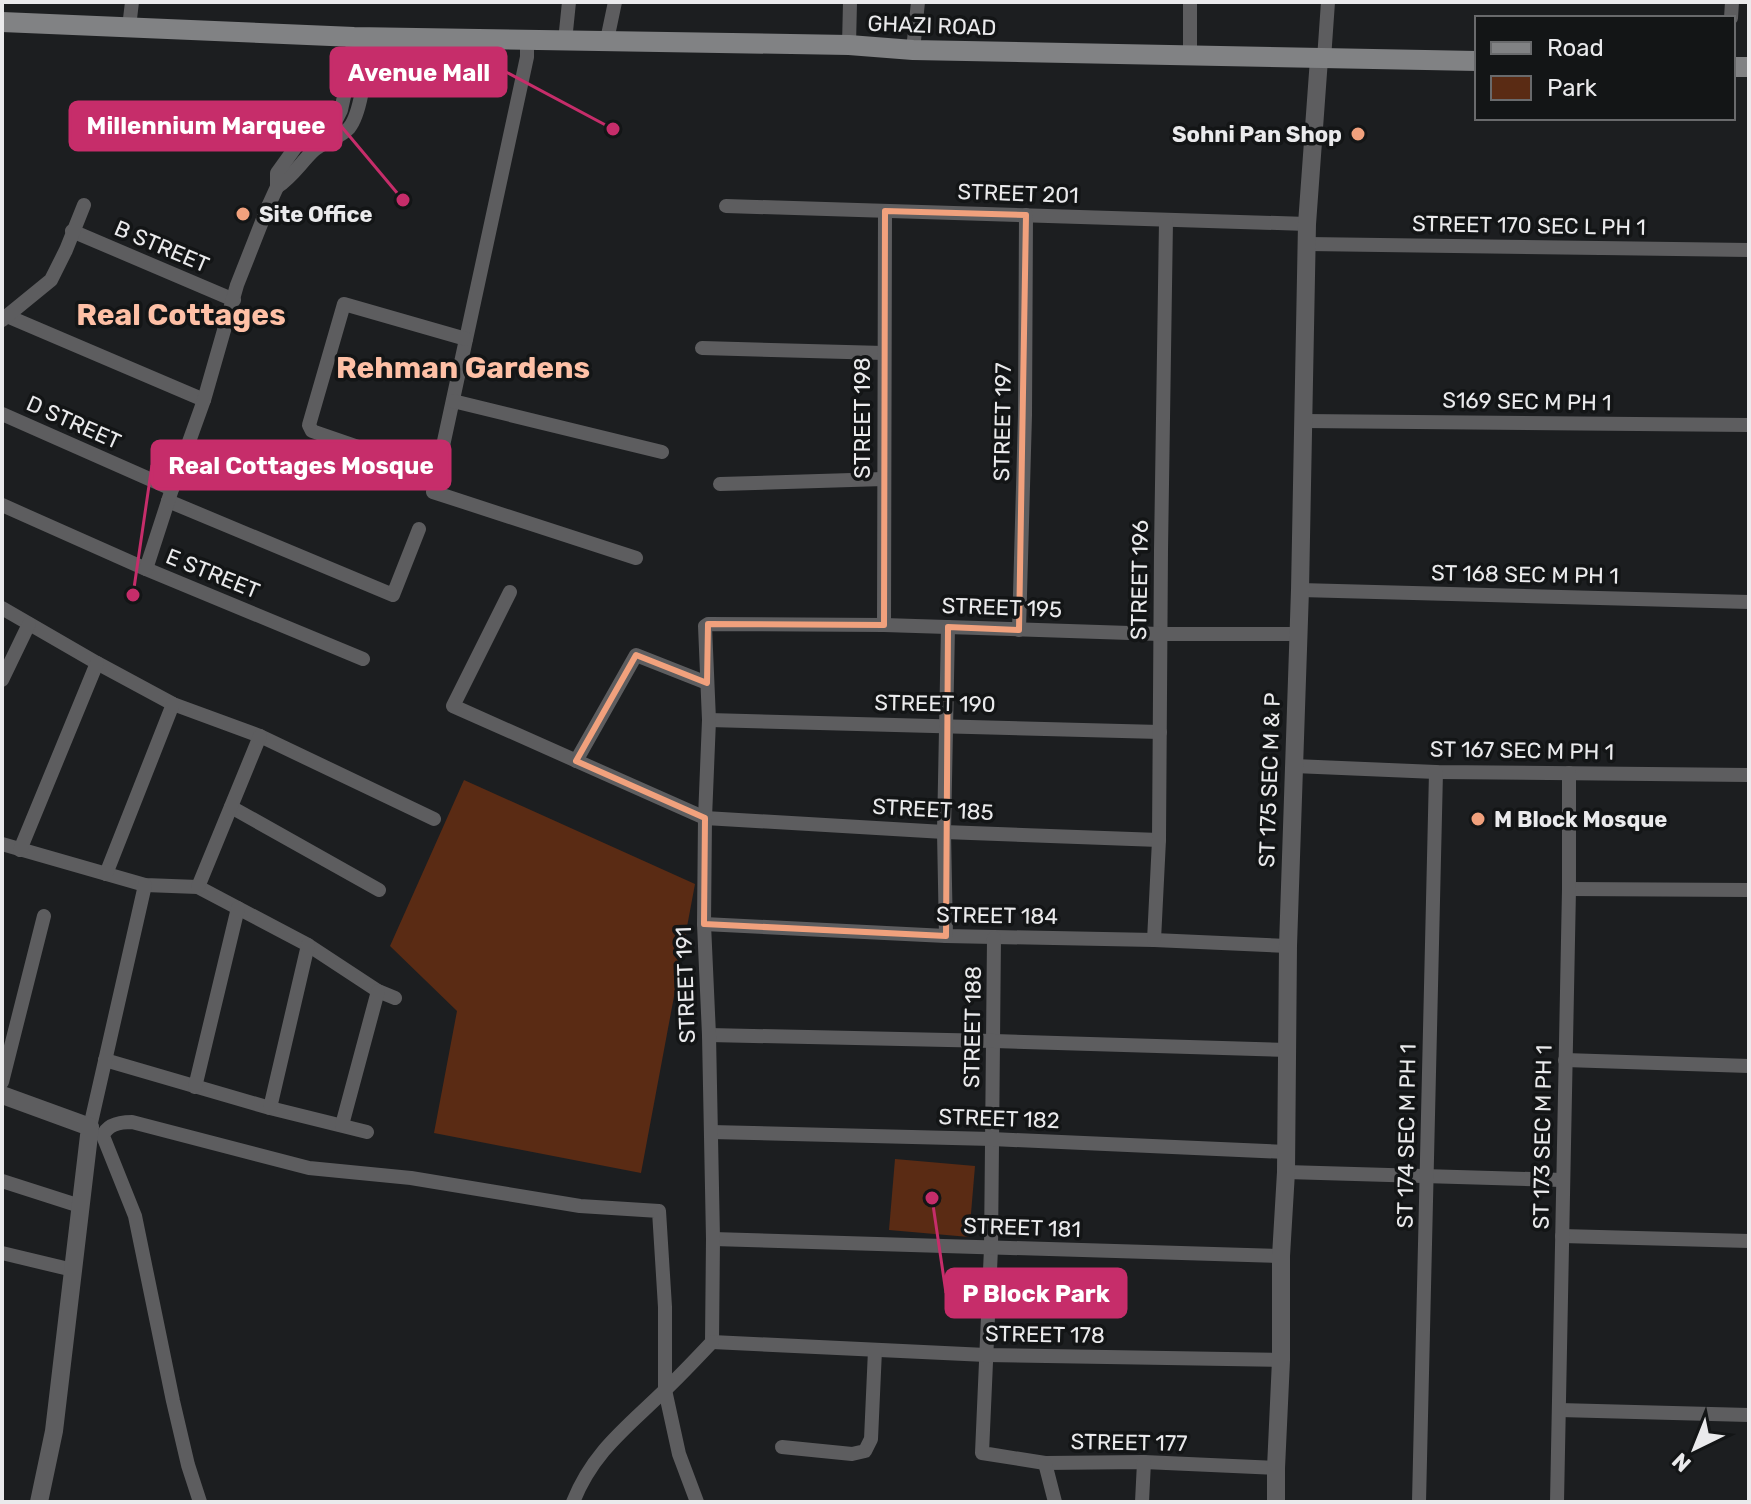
<svg xmlns="http://www.w3.org/2000/svg" width="1751" height="1504" viewBox="0 0 1751 1504" font-family="Rubik,sans-serif">
<style>
.green{fill:#5a2b14}
.lines{fill:none;stroke-linecap:round;stroke-linejoin:round}
.minor{stroke:#5d5d5f;stroke-width:14}
.tertiary{stroke:#5d5d5f;stroke-width:18}
.secondary{stroke:#818284;stroke-width:20}
.marked{fill:none;stroke:#f1a17d;stroke-width:6;stroke-linejoin:round}
.poi-dot{fill:#f1a17d;stroke:#131516;stroke-width:3}
.labels{text-anchor:middle;stroke-width:7;stroke-linejoin:round;paint-order:stroke}
.street-label{font-size:22px;fill:#eaeaec;stroke:#131516}
.poi-label{font-size:22px;font-weight:bold;fill:#eaeaec;stroke:#131516;text-anchor:start}
.district-label{font-size:30px;font-weight:bold;fill:#fec0a6;stroke:#131516}
.leader{fill:none;stroke:#c62d6a;stroke-width:3}
.callout-dot{fill:#c62d6a;stroke:#131516;stroke-width:3}
.callout{fill:#c62d6a;stroke:#c62d6a;stroke-width:3}
.callout-label{font-size:24px;text-anchor:middle;font-weight:bold;fill:#fff}
</style>
<rect width="100%" height="100%" fill="#1c1e20"/>
<!-- green -->
<g class="green">
<path d="M464 780 695 884 641 1173 434 1133 457 1011 390 946Z"/>
<path d="M895 1159 975 1166 969 1237 889 1230Z"/>
</g>
<g class="lines">
<!-- minor -->
<g class="minor">
<path d="M1731 18 1732 2"/>
<path d="M129 27 132 2"/>
<path d="M607 40 615 2"/>
<path d="M527 41V57L433 492 636 558"/>
<path d="M565 41 569 2"/>
<path d="M849 45 850 2"/>
<path d="M913 50 918 2"/>
<path d="M1190 56V2"/>
<path d="M1324 59 1328 2"/>
<path d="M277 187C292 177 300 164 312 152 323 141 339 139 349 128 363 111 366 59 369 37"/>
<path d="M726 206 1307 224"/>
<path d="M72 231 234 300"/>
<path d="M1308 244 1749 250"/>
<path d="M7 316 204 400"/>
<path d="M2 320 51 280 66 250 84 205"/>
<path d="M702 348 884 353"/>
<path d="M453 401 662 452"/>
<path d="M2 414 172 489"/>
<path d="M1304 421 1749 425"/>
<path d="M437 474 312 431 309 425 344 304 466 339"/>
<path d="M720 484 884 479"/>
<path d="M168 501 393 595 419 529"/>
<path d="M2 505 146 569 363 659"/>
<path d="M146 569 172 489 204 400 237 285 267 209 277 187V173L300 141 314 130 337 118 341 110 347 83 354 37"/>
<path d="M1300 590 1749 602"/>
<path d="M510 592 453 706 705 818 944 832 1159 840"/>
<path d="M2 608 97 663 173 704 260 736 434 819"/>
<path d="M884 625 885 211"/>
<path d="M1019 630 1025 415 1026 215"/>
<path d="M2 680 29 624"/>
<path d="M709 720 1160 732"/>
<path d="M576 761 636 655 707 683"/>
<path d="M1294 766 1436 772 1749 775"/>
<path d="M231 807 379 890"/>
<path d="M2 844 145 885 198 887 308 945 378 991 395 998"/>
<path d="M20 850 97 663"/>
<path d="M106 874 173 704"/>
<path d="M198 887 260 736"/>
<path d="M1569 889 1749 890"/>
<path d="M704 924 946 936 1154 940 1288 946"/>
<path d="M946 936 944 832 948 627"/>
<path d="M994 938 991 1248 982 1453 1045 1463 1144 1462 1276 1468"/>
<path d="M1154 940 1159 840 1161 550 1166 221"/>
<path d="M709 1035 994 1041 1288 1050"/>
<path d="M105 1060 270 1108 367 1132"/>
<path d="M1565 1060 1749 1066"/>
<path d="M2 1082 44 916"/>
<path d="M195 1087 238 908"/>
<path d="M270 1108 308 945"/>
<path d="M342 1125 378 991"/>
<path d="M90 1127 145 885"/>
<path d="M711 1132 992 1139 1286 1152"/>
<path d="M1286 1172 1563 1180"/>
<path d="M2 1181 80 1206"/>
<path d="M1562 1236 1749 1241"/>
<path d="M713 1239 1281 1256"/>
<path d="M2 1253 73 1270"/>
<path d="M712 1342 713 1239 709 1035 704 924 705 818 709 720 705 626 708 624 884 625 1160 634H1298"/>
<path d="M712 1342 986 1355 1281 1360"/>
<path d="M1559 1410 1749 1415"/>
<path d="M782 1447 852 1454 865 1451 871 1439 875 1350"/>
<path d="M1045 1463 1055 1502"/>
<path d="M200 1502 188 1465 173 1401 135 1216 103 1136C107 1124 121 1122 132 1122L309 1168 411 1178 580 1206 659 1211 665 1307V1390L679 1454 697 1502"/>
<path d="M573 1502C593 1452 626 1428 663 1392 680 1376 696 1359 712 1342"/>
<path d="M1142 1502 1144 1462"/>
<path d="M1419 1502 1436 772"/>
<path d="M1557 1502 1569 889V773"/>
</g>
<!-- tertiary -->
<g class="tertiary">
<path d="M2 1095 90 1127 54 1431 39 1502"/>
<path d="M1276 1502V1468L1281 1360V1256L1286 1172 1288 946 1300 590 1307 224 1319 59"/>
</g>
<!-- secondary -->
<g class="secondary">
<path d="M2 22 354 37 849 45 913 50 1477 61"/>
<path d="M1733 67H1749"/>
</g>
</g>
<!-- marked area -->
<path class="marked" d="M885 211 1026 215 1019 630 948 627 946 936 704 924 705 818 576 761 636 655 707 683 708 624 884 625Z"/>
<!-- markers -->
<g class="poi-dot">
<circle cx="1358" cy="134" r="8"/>
<circle cx="243" cy="214" r="8"/>
<circle cx="1478" cy="819" r="8"/>
</g>
<g class="labels">
<!-- street labels -->
<g class="street-label">
<text transform="translate(932 25) rotate(2)" y="8">GHAZI ROAD</text>
<text transform="translate(1018 193) rotate(2)" y="8">STREET 201</text>
<text transform="translate(1529 225) rotate(1)" y="8">STREET 170 SEC L PH 1</text>
<text transform="translate(162 246) rotate(23)" y="8">B STREET</text>
<text transform="translate(1527 401) rotate(1)" y="8">S169 SEC M PH 1</text>
<text transform="translate(862 418) rotate(-90)" y="8">STREET 198</text>
<text transform="translate(74 422) rotate(24)" y="8">D STREET</text>
<text transform="translate(1002 422) rotate(-89)" y="8">STREET 197</text>
<text transform="translate(213 573) rotate(22)" y="8">E STREET</text>
<text transform="translate(1525 574) rotate(1)" y="8">ST 168 SEC M PH 1</text>
<text transform="translate(1139 580) rotate(-89)" y="8">STREET 196</text>
<text transform="translate(1002 607) rotate(2)" y="8">STREET 195</text>
<text transform="translate(935 703) rotate(1)" y="8">STREET 190</text>
<text transform="translate(1522 750) rotate(1)" y="8">ST 167 SEC M PH 1</text>
<text transform="translate(1269 780) rotate(-88)" y="8">ST 175 SEC M &amp; P</text>
<text transform="translate(933 809) rotate(3)" y="8">STREET 185</text>
<text transform="translate(997 915) rotate(1)" y="8">STREET 184</text>
<text transform="translate(685 985) rotate(-92)" y="8">STREET 191</text>
<text transform="translate(972 1027) rotate(-89)" y="8">STREET 188</text>
<text transform="translate(999 1118) rotate(2)" y="8">STREET 182</text>
<text transform="translate(1406 1136) rotate(-89)" y="8">ST 174 SEC M PH 1</text>
<text transform="translate(1542 1137) rotate(-89)" y="8">ST 173 SEC M PH 1</text>
<text transform="translate(1022 1227) rotate(2)" y="8">STREET 181</text>
<text transform="translate(1045 1334) rotate(1)" y="8">STREET 178</text>
<text transform="translate(1129 1442) rotate(1)" y="8">STREET 177</text>
</g>
<!-- poi labels -->
<g class="poi-label">
<text x="1342" y="142" text-anchor="end">Sohni Pan Shop</text>
<text x="259" y="222">Site Office</text>
<text x="1494" y="827">M Block Mosque</text>
</g>
<!-- district labels -->
<g class="district-label">
<text x="181" y="325">Real Cottages</text>
<text x="463" y="378">Rehman Gardens</text>
</g>
</g>
<!-- callouts -->
<path class="leader" d="M613 129L506 72M403 200L341 126M133 595L152 465M932 1198L946 1293"/>
<g class="callout-dot">
<circle cx="613" cy="129" r="8"/>
<circle cx="403" cy="200" r="8"/>
<circle cx="133" cy="595" r="8"/>
<circle cx="932" cy="1198" r="8"/>
</g>
<g class="callout">
<rect x="331" y="48" width="175" height="48" rx="8"/>
<rect x="70" y="102" width="271" height="48" rx="8"/>
<rect x="152" y="441" width="298" height="48" rx="8"/>
<rect x="946" y="1269" width="180" height="48" rx="8"/>
</g>
<g class="callout-label">
<text x="419" y="81">Avenue Mall</text>
<text x="206" y="134">Millennium Marquee</text>
<text x="301" y="474">Real Cottages Mosque</text>
<text x="1036" y="1302">P Block Park</text>
</g>
<!-- border -->
<rect width="1751" height="1504" fill="none" stroke="#eaeaec" stroke-width="8"/>
<!-- legend -->
<rect x="1475" y="16" width="260" height="104" fill="#131516" stroke="#696a6c" stroke-width="2"/>
<rect x="1491" y="42" width="40" height="12" fill="#818284" stroke="#696a6c" stroke-width="2"/>
<text x="1547" y="56" font-size="24" fill="#eaeaec">Road</text>
<rect x="1491" y="76" width="40" height="24" fill="#5a2b14" stroke="#696a6c" stroke-width="2"/>
<text x="1547" y="96" font-size="24" fill="#eaeaec">Park</text>
<!-- north arrow -->
<g transform="translate(1695 1448) rotate(223)" stroke="#131516" stroke-width="6" paint-order="stroke">
<path d="M0-6L14 30L0 20L-14 30Z" fill="#eaeaec"/>
<text y="-12" font-size="22" font-weight="bold" text-anchor="middle" fill="#eaeaec">N</text>
</g>
</svg>
